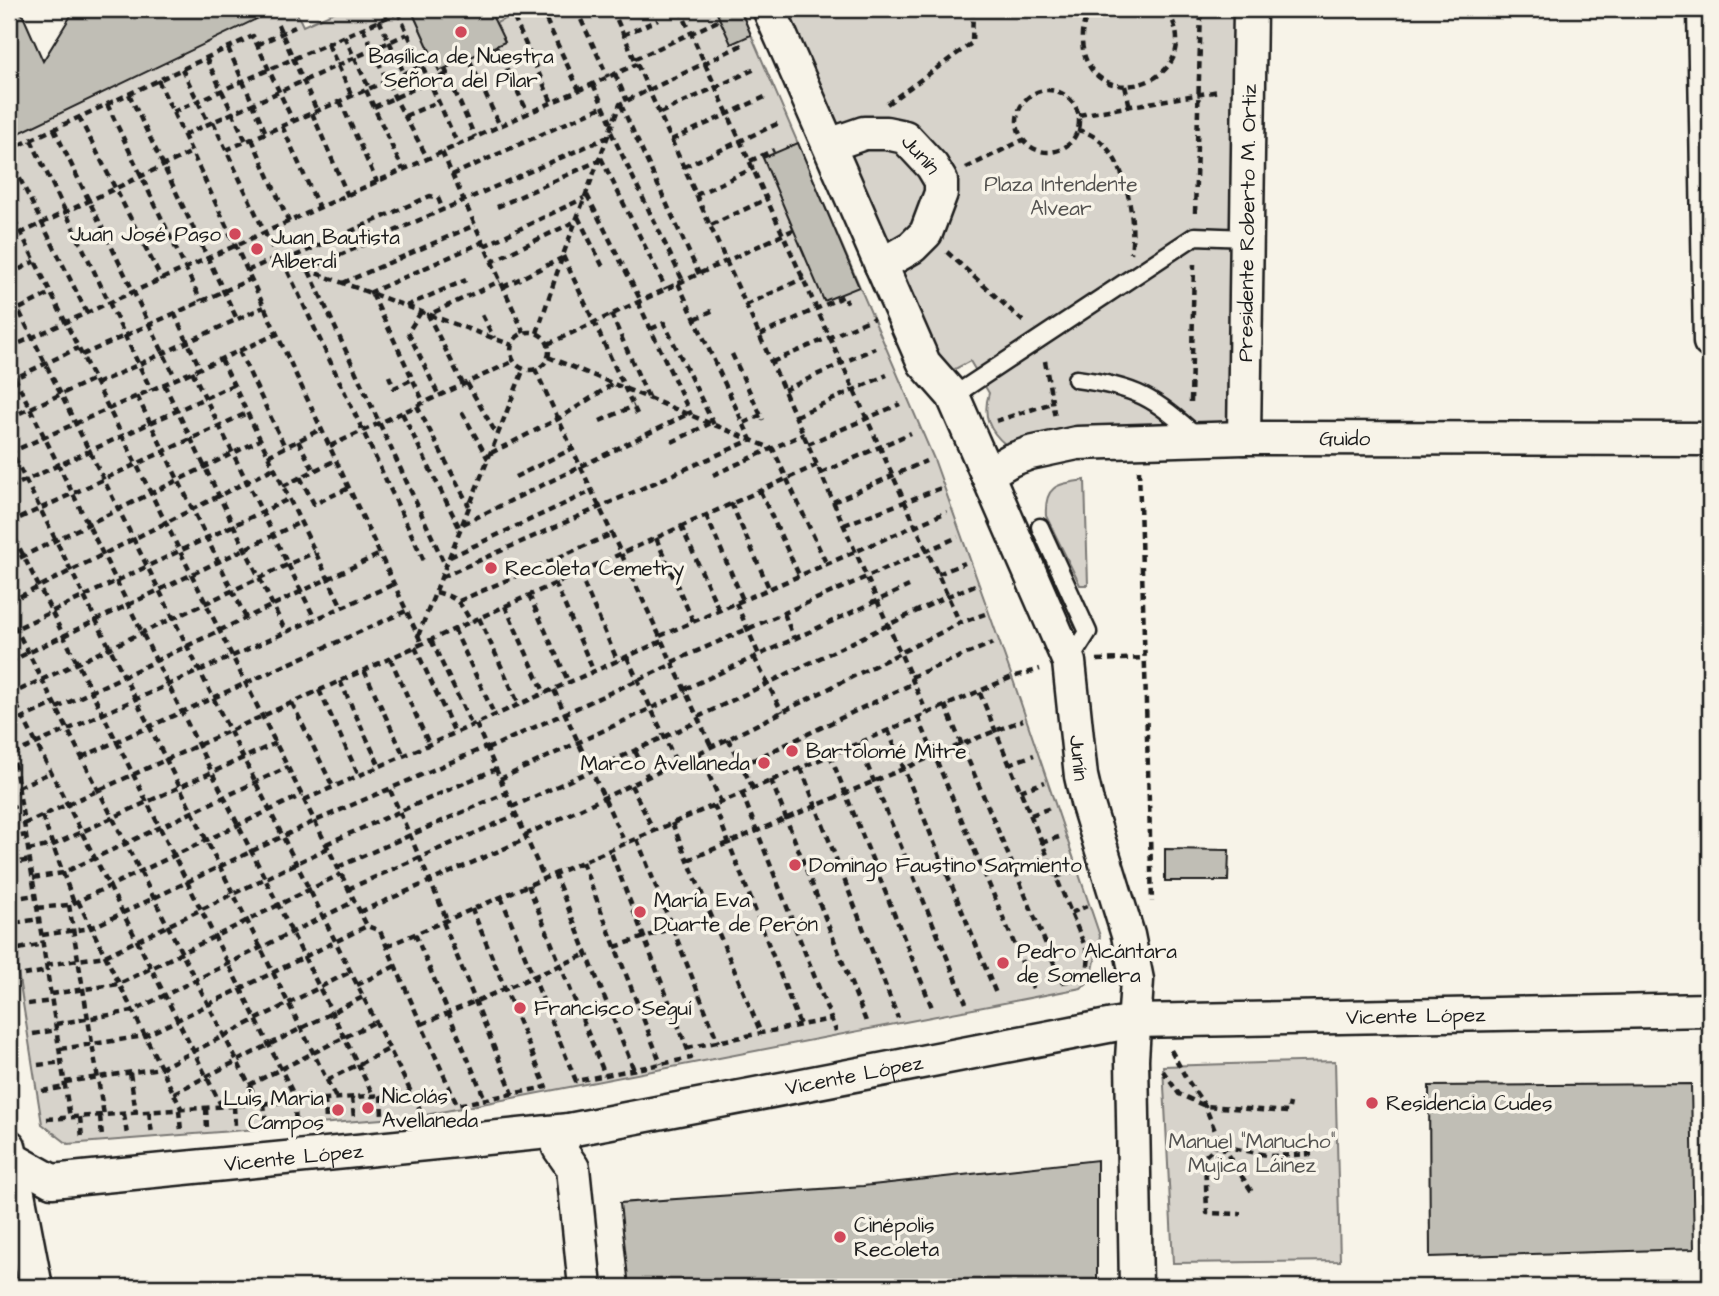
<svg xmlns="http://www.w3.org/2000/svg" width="1719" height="1296" viewBox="0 0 1719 1296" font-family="'Architects Daughter',sans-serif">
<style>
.green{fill:#d7d3cb;stroke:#7a7874;stroke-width:2}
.building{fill:#c0beb5;stroke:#1c1c1c;stroke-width:2}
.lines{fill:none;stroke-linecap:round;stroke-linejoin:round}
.lane-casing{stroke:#1c1c1c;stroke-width:21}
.street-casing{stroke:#1c1c1c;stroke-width:37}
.path{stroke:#1c1c1c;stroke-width:4.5;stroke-dasharray:7 5;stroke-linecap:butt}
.lane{stroke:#f7f3e8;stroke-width:16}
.street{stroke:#f7f3e8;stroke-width:32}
.poi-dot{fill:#d1495b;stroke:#f7f3e8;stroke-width:2.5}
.labels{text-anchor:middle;stroke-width:7;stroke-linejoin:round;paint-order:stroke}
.poi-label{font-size:21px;fill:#1c1c1c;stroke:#f7f3e8;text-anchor:start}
.street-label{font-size:21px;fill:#1c1c1c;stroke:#f7f3e8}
.park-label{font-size:21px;fill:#545351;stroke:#f7f3e8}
</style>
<rect width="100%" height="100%" fill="#f7f3e8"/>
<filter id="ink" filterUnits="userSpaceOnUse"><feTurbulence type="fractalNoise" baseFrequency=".0143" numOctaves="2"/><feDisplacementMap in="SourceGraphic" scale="14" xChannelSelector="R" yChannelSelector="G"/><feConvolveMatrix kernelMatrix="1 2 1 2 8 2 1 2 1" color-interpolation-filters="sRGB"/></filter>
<g filter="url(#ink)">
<!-- green -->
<g class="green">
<path d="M277 9H295L303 26 341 9H411L439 71 504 42 496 23 527 9H740L934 459 1012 677 1100 936 1091 980 1081 988 420 1116 68 1144 42 1124 9 915V137Z"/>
<path d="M769 9H1250L1244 429 1006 445C989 431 982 415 989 393L970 361 938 378Z"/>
<path d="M1085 480 1088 585H1080L1046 516C1044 484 1059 484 1085 480Z"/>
<path d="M1335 1061 1340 1261 1173 1263 1163 1066Z"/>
</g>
<!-- building -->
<g class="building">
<path d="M9 9H20L43 61 75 9H277L9 138Z"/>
<path d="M411 9H489L505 42 439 71Z"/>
<path d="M715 9H740L751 35 731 44Z"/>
<path d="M798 143 859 287 824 301 763 158Z"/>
<path d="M1165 849 1229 850 1228 881H1165Z"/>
<path d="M1691 1084 1694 1249 1430 1257 1429 1086Z"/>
<path d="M1097 1160V1287H629L620 1203 863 1186Z"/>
</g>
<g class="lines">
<!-- lane casing -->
<g class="lane-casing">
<g id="lane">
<path d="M1076 379C1137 387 1153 397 1199 438"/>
<path d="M953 396 1195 236 1247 238"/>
<path d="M1040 527 1088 632 1069 662"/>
</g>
</g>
<!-- street casing -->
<g class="street-casing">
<g id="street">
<path id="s1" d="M769 9 924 363 953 396 1069 662 1081 776 1087 802 1128 935 1137 980 1132 1059 1136 1287"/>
<path d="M1704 9 1710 342"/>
<path id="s2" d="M829 145 864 133H886L905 137 932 166 941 181V193L926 233 912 247 881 265"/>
<path id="s3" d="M1244 438 1250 9"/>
<path id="s4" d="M987 474 1011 460 1030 453 1077 443 1244 438 1710 439"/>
<path d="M569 1130 559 1148 573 1168 585 1287"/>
<path d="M9 1146 36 1287"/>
<path id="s5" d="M9 1157 52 1181 569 1130 1134 1021 1710 1010"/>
</g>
</g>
<!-- path -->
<g class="path">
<path d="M541 9 579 90"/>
<path d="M576 9 608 77"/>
<path d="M612 9 746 305 927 713"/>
<path d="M680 9 960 623"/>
<path d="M1092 9C1083 20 1080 34 1083 49 1096 120 1213 78 1166 9"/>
<path d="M398 12 458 145"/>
<path d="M514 18 552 103"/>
<path d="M379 20 412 90"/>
<path d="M278 25 317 111"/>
<path d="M363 28 395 98 428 159"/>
<path d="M623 35 658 20"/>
<path d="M344 36 369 88"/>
<path d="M328 44 352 96"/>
<path d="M257 45 295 27"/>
<path d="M496 47 528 113"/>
<path d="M228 48 266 133"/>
<path d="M206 58 246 141"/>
<path d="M635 59 720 20"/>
<path d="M470 61 500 126"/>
<path d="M182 69 209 124"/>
<path d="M445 69 475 137"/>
<path d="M615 74 627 101"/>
<path d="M158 80 422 644"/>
<path d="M593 84 612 125"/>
<path d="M1125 86 1130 107"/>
<circle cx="1048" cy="121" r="31"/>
<path d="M366 90 403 170"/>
<path d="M129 94 237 319"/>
<path d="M340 101 377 182"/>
<path d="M107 104 201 301"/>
<path d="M887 104 972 43 973 9"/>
<path d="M621 105 699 274"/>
<path d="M374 107 447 74"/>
<path d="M173 112 406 9"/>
<path d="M312 113 348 196"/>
<path d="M660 113 755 69"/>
<path d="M1079 115 1219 91"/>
<path d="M405 116 438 102"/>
<path d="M79 117 162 280"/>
<path d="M213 122 265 233 277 257 283 261 425 563"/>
<path d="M282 126 319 208"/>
<path d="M54 129 176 379"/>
<path d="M1077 130C1124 138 1137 214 1131 253"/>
<path d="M611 132 683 281"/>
<path d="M184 135 407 34"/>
<path d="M252 139 289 222"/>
<path d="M31 140 151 390"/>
<path d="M671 140 767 96"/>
<path d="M9 150 253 36 293 121"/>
<path d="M226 150 422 66"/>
<path d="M442 152 524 333"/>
<path d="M9 157 87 313"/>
<path d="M601 158 666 289"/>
<path d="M750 161 774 150"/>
<path d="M684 167 779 123"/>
<path d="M966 168 1023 140"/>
<path d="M452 175 604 106"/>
<path d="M587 195 641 301"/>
<path d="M696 195 754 168"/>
<path d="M497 207 600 160"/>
<path d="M9 209 367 926 380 931 457 1105 546 1087 472 909"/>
<path d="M1195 213 1201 9"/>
<path d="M578 217 604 269"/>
<path d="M711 225 767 199"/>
<path d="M9 239 192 152"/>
<path d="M484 246 584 198"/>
<path d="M947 252 1026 324"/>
<path d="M563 256 637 414"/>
<path d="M283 261 512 345"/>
<path d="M284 261 430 196 438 198 443 210"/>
<path d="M491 262 576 221"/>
<path d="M306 270 608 137"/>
<path d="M247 271 277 257"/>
<path d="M309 271 446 567"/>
<path d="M9 275 35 261"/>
<path d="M343 283 475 225"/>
<path d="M503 287 562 258"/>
<path d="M9 291 421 1112"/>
<path d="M369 293 483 242"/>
<path d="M372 294 424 403"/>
<path d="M638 302 691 415"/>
<path d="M746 305 804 278"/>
<path d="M406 306 466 280"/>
<path d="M421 312 408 332 439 396"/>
<path d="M174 313 200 368"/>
<path d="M9 314 51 293"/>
<path d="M611 314 649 399"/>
<path d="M482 315 494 338"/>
<path d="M695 319 716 309"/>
<path d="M651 329 664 323 714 425"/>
<circle cx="530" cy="351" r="19"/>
<path d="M537 333 563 255 620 104 742 45"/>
<path d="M760 335 844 296 847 303"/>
<path d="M548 344 793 230"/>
<path d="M9 348 637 64"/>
<path d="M239 351 285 447"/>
<path d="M732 354 763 420"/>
<path d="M82 355 251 279"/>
<path d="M548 357 773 449 826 563"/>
<path d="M221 359 342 607"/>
<path d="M1045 361 1055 418"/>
<path d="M772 362 874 318"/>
<path d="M9 366 373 1095"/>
<path d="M535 369 711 746"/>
<path d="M192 371 315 619"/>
<path d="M389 376 394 388 413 379"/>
<path d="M9 381 78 348"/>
<path d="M467 383 497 435"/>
<path d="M96 384 264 307"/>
<path d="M164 384 286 632"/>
<path d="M463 384 428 315 500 281"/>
<path d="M784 390 875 348"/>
<path d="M137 396 246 618"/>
<path d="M1191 402 1194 264"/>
<path d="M417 406 469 506"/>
<path d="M462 412 488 459"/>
<path d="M402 413 460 529"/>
<path d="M796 416 887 375"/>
<path d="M9 418 94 379"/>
<path d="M600 421 634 406"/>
<path d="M996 421 1052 403"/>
<path d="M744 423 761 415"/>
<path d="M298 441 314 471"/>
<path d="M672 442 709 424"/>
<path d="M808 444 900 404"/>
<path d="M330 446 514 361"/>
<path d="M9 447 336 1098"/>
<path d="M9 453 277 334"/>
<path d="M491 453 558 419 613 384"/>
<path d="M268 456 321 429"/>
<path d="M1139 470 1152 902"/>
<path d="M821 473 911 433"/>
<path d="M713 475 804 434"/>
<path d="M300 477 314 504 349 488"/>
<path d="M515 477 572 449"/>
<path d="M283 486 336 460"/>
<path d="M9 488 233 385"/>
<path d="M760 491 799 575"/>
<path d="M833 502 926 461"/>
<path d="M731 503 769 588"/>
<path d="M706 515 743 600"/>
<path d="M9 523 247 413"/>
<path d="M463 524 688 414"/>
<path d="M844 525 941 488"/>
<path d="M681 526 719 610"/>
<path d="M9 527 297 1101"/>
<path d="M656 538 693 621"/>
<path d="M450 557 592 491"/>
<path d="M9 563 260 440"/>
<path d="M579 573 618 662"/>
<path d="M938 574 965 563"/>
<path d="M442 577 751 440 678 283"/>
<path d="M555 583 594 672"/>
<path d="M436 592C458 598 460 602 471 622"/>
<path d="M529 595 569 683"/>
<path d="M459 601 612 534"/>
<path d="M9 602 274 468"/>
<path d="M736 603 759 655"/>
<path d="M505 606 545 694"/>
<path d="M784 613 794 639"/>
<path d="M9 615 259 1104"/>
<path d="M479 618 519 705"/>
<path d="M454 629 495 716"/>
<path d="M9 632 289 499"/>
<path d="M418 636 524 368"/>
<path d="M660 636 947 512"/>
<path d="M431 640 472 726"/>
<path d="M415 647 455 733"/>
<path d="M627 657 677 764"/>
<path d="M754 657 782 712"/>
<path d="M390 658 429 744"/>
<path d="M1097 660 1145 658"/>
<path d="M9 662 301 522"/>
<path d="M672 662 958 537"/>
<path d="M364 670 404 756"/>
<path d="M911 677 993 643"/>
<path d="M340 681 380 767"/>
<path d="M685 689 909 586"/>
<path d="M319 690 359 776"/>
<path d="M554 690 625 843"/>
<path d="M11 694 222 1107"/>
<path d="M9 695 315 552"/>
<path d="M292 703 333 787"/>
<path d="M945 705 1062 982 1081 979 1087 974 1089 956 979 691"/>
<path d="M57 708 380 554"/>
<path d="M698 717 948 596 975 585"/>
<path d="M918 717 1033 988"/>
<path d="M9 724 54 704"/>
<path d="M476 724 544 878"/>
<path d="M9 727 70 1118"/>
<path d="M888 730 997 996"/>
<path d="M728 739 753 788"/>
<path d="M858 743 966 1003"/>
<path d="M487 749 673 664"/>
<path d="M635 751 648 777"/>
<path d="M699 753 721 802"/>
<path d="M13 754 394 584"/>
<path d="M830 755 933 1010"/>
<path d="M82 757 406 611"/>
<path d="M1009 764 1034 755"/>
<path d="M741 766 914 683"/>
<path d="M801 768 898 1018"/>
<path d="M500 779 686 692"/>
<path d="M771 780 867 1024"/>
<path d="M631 785 654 831"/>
<path d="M18 787 52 772"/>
<path d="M390 790 447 920"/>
<path d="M1020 791 1045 782"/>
<path d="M742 793 836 1031"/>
<path d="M304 800 662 641"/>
<path d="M714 805 800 1025"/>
<path d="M512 807 699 721"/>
<path d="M9 808 21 805"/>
<path d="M1031 815 1053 807"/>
<path d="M42 816 74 903"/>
<path d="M672 823 761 1033"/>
<path d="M24 824 817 465"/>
<path d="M525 835 728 739 960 623 985 614"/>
<path d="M9 838 26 835"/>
<path d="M637 839 718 1042"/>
<path d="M1041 843 1062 836"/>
<path d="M326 844 496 769"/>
<path d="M28 850 53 845 276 743"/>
<path d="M688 860 962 744 1023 720"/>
<path d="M582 862 661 1064"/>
<path d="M9 864 30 860"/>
<path d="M338 867 506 793"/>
<path d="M554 873 634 1070"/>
<path d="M1056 877 1075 870"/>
<path d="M33 878 63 873 288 767"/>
<path d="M528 885 605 1075"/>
<path d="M348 889 516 815"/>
<path d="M501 897 576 1081 691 1058 610 850"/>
<path d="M11 899 35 895"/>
<path d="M78 901 182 1110"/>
<path d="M69 905 104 1115"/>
<path d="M37 908 69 905 78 901 302 795"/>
<path d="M360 912 526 839"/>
<path d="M1071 913 1087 906"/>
<path d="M443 922 513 1094"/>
<path d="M15 923 39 919"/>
<path d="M415 934 485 1099"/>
<path d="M42 935 91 928 315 821 486 747"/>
<path d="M387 946 1012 677 1040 669"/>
<path d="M615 947 672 928"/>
<path d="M19 949 43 944"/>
<path d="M46 965 105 956 328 848"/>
<path d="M24 975 47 971"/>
<path d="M357 985 397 965"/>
<path d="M51 994 119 984 341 874"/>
<path d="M28 1004 52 1001"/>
<path d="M56 1024 133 1011 355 901"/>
<path d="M422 1024 587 954"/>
<path d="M33 1034 57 1030"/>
<path d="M687 1048 831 1019"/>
<path d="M60 1049 145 1036 367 926"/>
<path d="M1171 1050 1186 1078 1205 1106 1220 1143 1252 1192"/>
<path d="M38 1065 62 1062"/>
<path d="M1163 1071 1179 1094 1205 1106 1288 1112 1290 1103"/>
<path d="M130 1073 136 1113"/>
<path d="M327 1080 389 1049"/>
<path d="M65 1082 161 1068 350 972"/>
<path d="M249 1085 375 1022"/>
<path d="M42 1091 65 1087"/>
<path d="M174 1093 363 997"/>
<path d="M381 1095 382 1116"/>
<path d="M352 1097 354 1118"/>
<path d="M325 1099 326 1121"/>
<path d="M294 1101 296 1122"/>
<path d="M264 1103 266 1125"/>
<path d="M234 1106 235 1126"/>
<path d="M206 1108 207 1129"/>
<path d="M179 1110 181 1131"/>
<path d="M149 1112 152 1134"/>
<path d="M124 1114 127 1135"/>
<path d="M100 1116 102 1137"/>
<path d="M80 1117 82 1138"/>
<path d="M47 1119 411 1093"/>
<path d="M1220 1143 1205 1156 1207 1213 1241 1214"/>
<path d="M1223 1146 1271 1156 1312 1154"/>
</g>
<!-- lane -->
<use href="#lane" class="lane"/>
<!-- street -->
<use href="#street" class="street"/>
</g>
</g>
<!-- markers -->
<g class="poi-dot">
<circle cx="461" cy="32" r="7"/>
<circle cx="235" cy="234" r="7"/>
<circle cx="257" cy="249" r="7"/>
<circle cx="491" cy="568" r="7"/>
<circle cx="792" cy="751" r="7"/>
<circle cx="764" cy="763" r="7"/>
<circle cx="795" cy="865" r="7"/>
<circle cx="640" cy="912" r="7"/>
<circle cx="1003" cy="963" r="7"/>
<circle cx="520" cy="1008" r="7"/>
<circle cx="1372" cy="1103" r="7"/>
<circle cx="368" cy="1108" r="7"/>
<circle cx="338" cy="1110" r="7"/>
<circle cx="840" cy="1237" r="7"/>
</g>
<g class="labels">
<!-- poi labels -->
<g class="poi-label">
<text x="461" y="63" text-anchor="middle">Basílica de Nuestra<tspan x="461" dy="24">Señora del Pilar</tspan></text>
<text x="221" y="241" text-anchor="end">Juan José Paso</text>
<text x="271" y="244">Juan Bautista<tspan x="271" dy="24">Alberdi</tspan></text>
<text x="505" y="575">Recoleta Cemetry</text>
<text x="806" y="758">Bartolomé Mitre</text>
<text x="750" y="770" text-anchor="end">Marco Avellaneda</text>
<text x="809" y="872">Domingo Faustino Sarmiento</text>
<text x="654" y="907">María Eva<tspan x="654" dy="24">Duarte de Perón</tspan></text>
<text x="1017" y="958">Pedro Alcántara<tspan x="1017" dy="24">de Somellera</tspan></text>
<text x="534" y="1015">Francisco Seguí</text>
<text x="382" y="1103">Nicolás<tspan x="382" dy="24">Avellaneda</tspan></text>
<text x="324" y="1105" text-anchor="end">Luis Maria<tspan x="324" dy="24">Campos</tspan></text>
<text x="1386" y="1110">Residencia Cudes</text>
<text x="854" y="1232">Cinépolis<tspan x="854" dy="24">Recoleta</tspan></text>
</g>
<!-- street labels -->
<g class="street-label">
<text dy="7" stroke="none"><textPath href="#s2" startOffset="102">Junín</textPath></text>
<text dy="7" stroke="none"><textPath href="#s3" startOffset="215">Presidente Roberto M. Ortiz</textPath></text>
<text dy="7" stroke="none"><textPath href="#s4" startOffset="364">Guido</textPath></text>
<text dy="7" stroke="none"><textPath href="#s1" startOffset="817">Junín</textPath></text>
<text dy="7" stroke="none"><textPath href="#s5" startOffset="1426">Vicente López</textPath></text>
<text dy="7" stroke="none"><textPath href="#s5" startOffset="859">Vicente López</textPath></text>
<text dy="7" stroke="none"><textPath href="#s5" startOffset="292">Vicente López</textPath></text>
</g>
<!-- park labels -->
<g class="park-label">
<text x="1061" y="191">Plaza Intendente<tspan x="1061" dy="24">Alvear</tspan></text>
<text x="1252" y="1148">Manuel "Manucho"<tspan x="1252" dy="24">Mujica Láinez</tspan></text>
</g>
</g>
<!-- margin -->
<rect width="1719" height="1296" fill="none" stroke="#f7f3e8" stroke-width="35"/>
<rect x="18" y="18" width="1684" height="1261" fill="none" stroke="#1c1c1c" stroke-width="2.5" filter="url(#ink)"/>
</svg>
